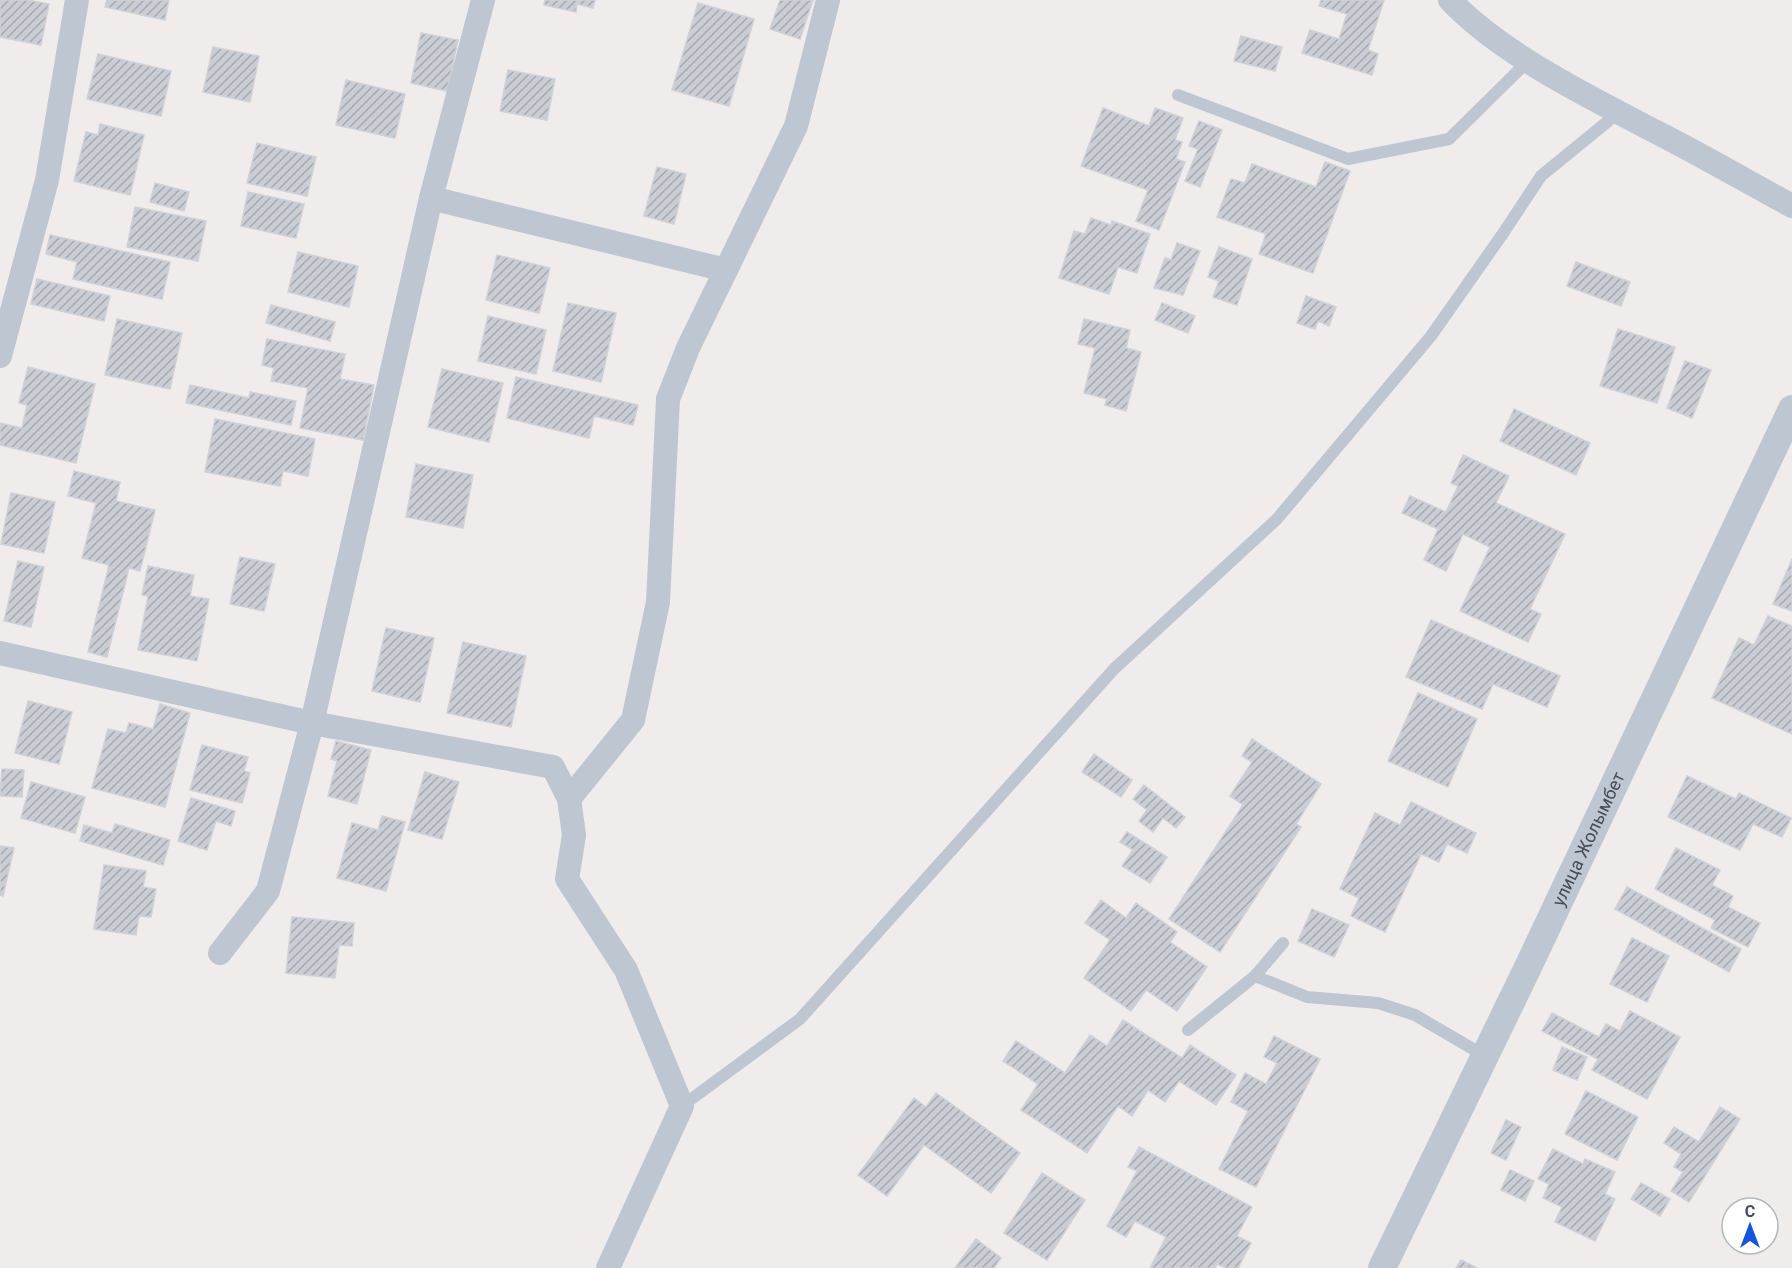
<svg xmlns="http://www.w3.org/2000/svg" width="1792" height="1268" viewBox="0 0 1792 1268" font-family="Roboto,sans-serif">
<style>
.building{fill:url(#building-hatch);stroke:#cfd1d8;stroke-width:1.5}
.lines{fill:none;stroke-linecap:round;stroke-linejoin:round}
.service{stroke:#bec6d2;stroke-width:12}
.minor{stroke:#bec6d2;stroke-width:24}
.tertiary{stroke:#bec6d2;stroke-width:28}
.labels{text-anchor:middle;stroke-width:5;stroke-linejoin:round;paint-order:stroke}
.street-label{font-size:18px;fill:#444d59;stroke:#fff}
</style>
<defs>
<pattern id="building-hatch" width="6" height="6" patternUnits="userSpaceOnUse" patternTransform="scale(1.5)"><rect width="6" height="6" fill="#cbcdd4"/><path d="M-1 1l2-2M0 6l6-6M5 7l2-2" fill="none" stroke="#a6a9af"/></pattern>
</defs>
<rect width="100%" height="100%" fill="#efeceb"/>
<!-- building -->
<g class="building">
<path d="M0 0H28L49 4 41 45 0 37Z"/>
<path d="M107 0H169L165 20 105 7Z"/>
<path d="M545 0H595L593 8 577 4 576 12 544 5Z"/>
<path d="M780 0H813L800 39 770 29Z"/>
<path d="M1321 0H1384L1368 50 1378 54 1372 75 1302 53 1310 30 1339 39 1347 14 1319 6Z"/>
<path d="M698 3 754 19 729 106 672 90Z"/>
<path d="M421 33 458 40 447 91 411 83Z"/>
<path d="M1241 36 1282 47 1275 71 1234 61Z"/>
<path d="M213 47 259 56 250 102 203 92Z"/>
<path d="M98 54 171 71 161 116 87 99Z"/>
<path d="M508 70 555 79 547 120 500 111Z"/>
<path d="M346 80 405 94 395 138 336 125Z"/>
<path d="M1103 108 1149 126 1155 108 1183 118 1175 140 1182 142 1176 159 1185 162 1159 230 1136 221 1148 190 1081 166Z"/>
<path d="M1199 121 1222 130 1200 187 1185 181 1198 149 1189 146Z"/>
<path d="M100 124 144 135 130 195 74 181 86 132 98 135Z"/>
<path d="M257 143 316 157 307 196 247 183Z"/>
<path d="M1325 162 1350 171 1313 273 1259 254 1266 234 1217 217 1231 179 1245 183 1252 164 1316 187Z"/>
<path d="M657 167 686 174 674 224 644 216Z"/>
<path d="M155 183 189 192 184 211 150 202Z"/>
<path d="M248 192 304 204 296 238 241 226Z"/>
<path d="M135 207 206 221 198 261 127 247Z"/>
<path d="M1091 218 1111 225 1112 221 1150 234 1137 273 1118 267 1109 294 1059 278 1074 231 1085 234Z"/>
<path d="M50 235 170 262 162 299 73 279 77 262 46 254Z"/>
<path d="M1177 243 1200 251 1183 295 1154 288 1165 258 1171 260Z"/>
<path d="M1219 247 1252 259 1237 305 1213 297 1219 281 1208 277Z"/>
<path d="M298 252 358 266 349 307 288 292Z"/>
<path d="M497 255 550 268 539 313 486 300Z"/>
<path d="M1576 262 1630 282 1621 306 1567 286Z"/>
<path d="M37 279 110 296 104 321 31 304Z"/>
<path d="M1306 296 1336 307 1329 326 1318 321 1315 329 1297 323Z"/>
<path d="M568 303 616 313 601 382 553 371Z"/>
<path d="M1162 303 1195 316 1188 333 1155 320Z"/>
<path d="M271 305 335 322 330 341 266 323Z"/>
<path d="M488 316 546 330 536 374 478 361Z"/>
<path d="M117 319 182 333 170 389 105 375Z"/>
<path d="M1084 319 1130 330 1126 348 1141 352 1126 411 1105 405 1107 399 1084 393 1095 348 1078 344Z"/>
<path d="M1618 329 1675 347 1657 403 1600 386Z"/>
<path d="M267 339 345 354 340 379 374 385 363 440 300 428 308 388 271 381 274 368 262 365Z"/>
<path d="M1685 361 1711 370 1692 418 1667 408Z"/>
<path d="M28 367 95 384 76 463 0 445V423L22 428 27 405 19 403Z"/>
<path d="M442 369 503 383 489 442 428 427Z"/>
<path d="M516 377 638 405 633 425 594 416 589 438 507 418Z"/>
<path d="M190 385 249 398 250 392 296 401 291 425 186 403Z"/>
<path d="M1514 409 1590 443 1576 475 1500 441Z"/>
<path d="M215 419 315 439 308 476 283 471 280 486 205 472Z"/>
<path d="M1463 455 1509 476 1496 503 1565 534 1530 609 1541 614 1528 642 1460 611 1490 547 1463 534 1446 571 1424 560 1438 529 1402 513 1410 496 1446 512 1458 486 1451 483Z"/>
<path d="M416 464 473 475 463 528 406 517Z"/>
<path d="M74 471 120 482 116 501 155 510 140 571 129 568 107 657 88 652 109 565 82 558 96 503 68 496Z"/>
<path d="M11 493 55 502 44 553 1 544Z"/>
<path d="M240 557 275 564 264 611 230 604Z"/>
<path d="M1792 559V611L1773 604Z"/>
<path d="M18 561 44 567 31 627 4 621Z"/>
<path d="M148 566 194 575 190 596 209 599 197 661 138 650 148 596 142 595Z"/>
<path d="M1768 616 1792 626V734L1712 698 1739 638 1754 645Z"/>
<path d="M1431 620 1560 676 1547 707 1493 684 1482 709 1406 677Z"/>
<path d="M386 628 434 638 420 702 372 691Z"/>
<path d="M463 642 526 656 511 727 447 713Z"/>
<path d="M1418 693 1477 719 1448 787 1388 761Z"/>
<path d="M28 701 72 712 59 764 15 753Z"/>
<path d="M160 704 190 713 165 807 92 788 108 729 126 733 129 723 153 729Z"/>
<path d="M1252 739 1321 784 1296 824 1301 827 1220 952 1169 919 1243 805 1230 796 1252 762 1242 756Z"/>
<path d="M336 741 371 750 357 804 328 796 337 761 331 759Z"/>
<path d="M202 745 248 757 244 771 250 773 242 803 190 790Z"/>
<path d="M1094 754 1132 780 1121 797 1082 772Z"/>
<path d="M2 769 24 770 22 797 0 796Z"/>
<path d="M425 772 459 782 442 839 408 830Z"/>
<path d="M1687 776 1736 799 1739 793 1791 818 1782 837 1753 824 1740 850 1668 817Z"/>
<path d="M31 782 85 797 75 833 21 818Z"/>
<path d="M1144 785 1185 817 1176 828 1163 818 1153 832 1139 821 1147 810 1133 799Z"/>
<path d="M191 798 235 811 231 826 216 821 207 850 178 841Z"/>
<path d="M1411 802 1476 833 1467 853 1447 844 1439 862 1421 854 1385 932 1351 916 1359 898 1340 889 1375 813 1400 825Z"/>
<path d="M382 816 405 822 386 891 337 878 352 823 378 830Z"/>
<path d="M115 824 170 840 163 865 80 841 84 825 112 833Z"/>
<path d="M1127 832 1167 857 1150 883 1122 866 1133 850 1120 842Z"/>
<path d="M0 846 14 848 3 896 0 895Z"/>
<path d="M1676 848 1720 870 1712 885 1733 896 1728 907 1760 923 1748 947 1711 928 1715 920 1655 889Z"/>
<path d="M104 865 146 871 143 887 156 889 151 917 139 916 136 935 94 929Z"/>
<path d="M1627 887 1741 949 1729 972 1615 909Z"/>
<path d="M1101 900 1126 918 1136 903 1177 932 1170 942 1207 967 1177 1011 1146 990 1131 1011 1084 978 1110 940 1085 923Z"/>
<path d="M1312 909 1349 925 1334 957 1298 941Z"/>
<path d="M292 917 354 923 352 946 339 945 335 978 286 973Z"/>
<path d="M1632 938 1669 956 1647 1002 1610 984Z"/>
<path d="M1630 1011 1680 1037 1647 1099 1592 1070 1598 1059 1542 1031 1552 1013 1599 1037 1606 1024 1620 1031Z"/>
<path d="M1123 1020 1182 1058 1190 1045 1236 1075 1216 1105 1179 1081 1165 1102 1148 1090 1132 1116 1118 1106 1087 1153 1021 1110 1038 1084 1003 1061 1016 1041 1065 1073 1090 1035 1107 1046Z"/>
<path d="M1274 1036 1320 1059 1256 1187 1219 1169 1248 1111 1231 1102 1245 1073 1266 1084 1277 1063 1264 1057Z"/>
<path d="M1562 1047 1587 1057 1577 1080 1553 1070Z"/>
<path d="M1586 1091 1638 1117 1617 1160 1565 1134Z"/>
<path d="M936 1093 1020 1153 991 1193 924 1145 887 1196 858 1175 914 1098 926 1107Z"/>
<path d="M1720 1107 1740 1119 1689 1202 1671 1191 1683 1172 1674 1167 1681 1154 1664 1143 1674 1127 1699 1142Z"/>
<path d="M1506 1120 1521 1127 1506 1160 1491 1153Z"/>
<path d="M1139 1147 1252 1207 1237 1236 1251 1243 1238 1268H1226L1217 1264 1215 1268H1150L1166 1237 1135 1221 1126 1237 1107 1226 1137 1171 1128 1167Z"/>
<path d="M1553 1149 1583 1164 1585 1159 1615 1172 1605 1194 1615 1199 1595 1241 1555 1222 1562 1207 1543 1198 1549 1184 1538 1179Z"/>
<path d="M1510 1170 1534 1181 1525 1201 1501 1190Z"/>
<path d="M1042 1173 1085 1200 1047 1260 1004 1233Z"/>
<path d="M1641 1183 1670 1199 1660 1216 1631 1199Z"/>
<path d="M976 1239 1001 1258 994 1268H955Z"/>
<path d="M1461 1260 1477 1268H1456Z"/>
</g>
<g class="lines">
<!-- service -->
<g class="service">
<path d="M1178 95 1348 159 1449 139 1528 61"/>
<path d="M1255 976 1307 997 1378 1003 1415 1015 1485 1056"/>
<path d="M1188 1030 1255 976 1283 943"/>
<path d="M682 1106 800 1019 1114 669 1277 519 1431 336 1504 232 1541 176 1618 113"/>
</g>
<!-- minor -->
<g class="minor">
<path d="M1450 0C1502 55 1593 99 1660 134 1705 157 1748 182 1792 206"/>
<path d="M431 198 726 270"/>
<path d="M0 356 47 180 77 0"/>
<path d="M0 653 312 723 553 767 569 799 574 835 567 879 626 970 682 1106 608 1268"/>
<path d="M569 799 633 720 658 602 668 399 688 348 796 126 828 0"/>
<path d="M220 953 268 891 312 723 431 198 483 0"/>
</g>
<!-- tertiary -->
<path class="tertiary" id="s1" d="M1382 1268 1528 967 1792 409"/>
</g>
<g class="labels">
<!-- street labels -->
<g class="street-label">
<text dy="6" stroke="none"><textPath href="#s1" startOffset="476">улица Жолымбет</textPath></text>
</g>
</g>
<!-- north arrow -->
<g transform="translate(1750 1226)"><circle r="28" fill="#ffffff" stroke="#b4b8bd" stroke-width="1.5"/>
<path d="M0-4.5L10 22L0 15L-10 22Z" fill="#1554df"/>
<text y="-9" font-size="16" font-weight="bold" text-anchor="middle" fill="#444d59">С</text>
</g>
</svg>
